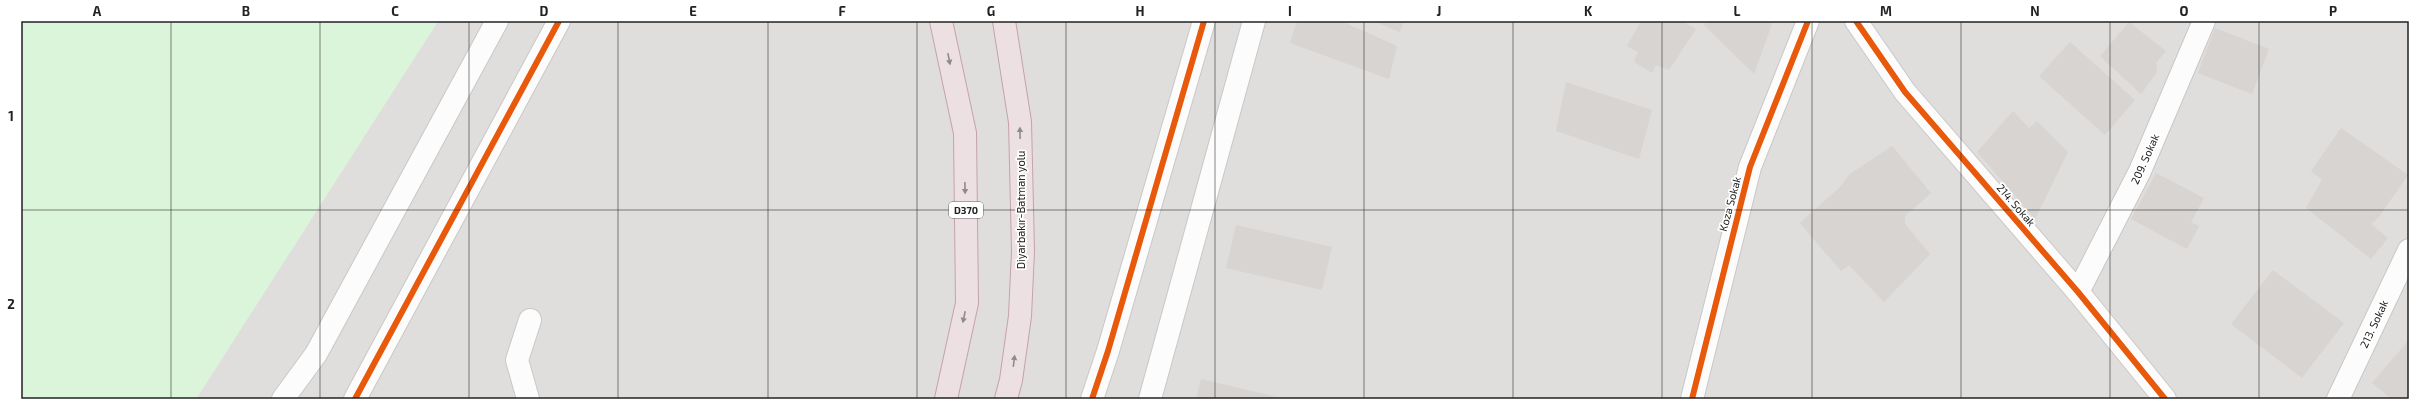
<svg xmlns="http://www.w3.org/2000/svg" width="2430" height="420" viewBox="0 0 2430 420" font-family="'Exo 2',sans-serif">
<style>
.residential{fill:#dfdedc}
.park{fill:#daf5da}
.building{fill:#d7d4d2}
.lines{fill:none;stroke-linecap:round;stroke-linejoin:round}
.minor-casing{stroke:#c9c8c7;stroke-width:24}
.highway-casing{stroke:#c5a2ac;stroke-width:24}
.minor{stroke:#fdfcfc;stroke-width:22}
.highway{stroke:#ece0e2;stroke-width:22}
.cycleway-casing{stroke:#fff;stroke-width:8}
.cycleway{stroke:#e8590c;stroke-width:6}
.oneway{fill:#918a8c}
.grid{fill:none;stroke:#222;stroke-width:1;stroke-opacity:0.55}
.labels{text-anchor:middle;stroke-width:3.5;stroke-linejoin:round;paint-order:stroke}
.shield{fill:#fff;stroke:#646464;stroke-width:1}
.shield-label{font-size:10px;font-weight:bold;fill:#222}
.street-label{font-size:11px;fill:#222;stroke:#fff}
.neatline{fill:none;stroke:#222;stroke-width:1.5}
.grid-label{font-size:13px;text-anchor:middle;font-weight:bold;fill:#222}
</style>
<rect width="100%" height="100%" fill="#f0eeeb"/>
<!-- residential -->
<path class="residential" d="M438 21H2409V399H196Z"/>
<!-- park -->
<path class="park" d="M21 21H438L196 399H21Z"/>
<!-- building -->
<g class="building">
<path d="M1297 21H1341L1397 46 1389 79 1290 43Z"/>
<path d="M1373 21H1404L1400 32Z"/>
<path d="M1641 21H1682L1696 29 1669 70 1656 65 1652 73 1634 62 1638 52 1627 46Z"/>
<path d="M1707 21H1773L1754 74 1704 25Z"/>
<path d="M2129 22 2166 51 2156 63 2157 72 2141 94 2100 56Z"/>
<path d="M2215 28 2269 49 2252 94 2198 73Z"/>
<path d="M2070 42 2135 100 2105 135 2039 76Z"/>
<path d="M1566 82 1652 110 1639 159 1556 131Z"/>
<path d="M2013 111 2029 128 2037 121 2068 152 2035 219 1977 152Z"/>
<path d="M2341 128 2408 175 2378 218 2371 224 2388 238 2371 259 2306 208 2322 180 2311 171Z"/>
<path d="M1892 146 1931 193 1905 216V224L1930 254 1884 302 1849 265 1841 271 1800 223 1840 187 1850 174Z"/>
<path d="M2156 173 2204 198 2191 222 2199 226 2187 249 2131 219Z"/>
<path d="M1236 225 1332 247 1322 290 1226 268Z"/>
<path d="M2273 270 2344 323 2302 378 2231 324Z"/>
<path d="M2409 340V399H2391L2372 383Z"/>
<path d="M1201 379 1281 398V399H1196Z"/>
</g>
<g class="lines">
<!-- minor casing -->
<g class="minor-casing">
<g id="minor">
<path d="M1856 21 1905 92 2078 292 2165 399"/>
<path d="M2078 292 2140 171 2204 21"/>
<path d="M283 399 316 354 497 21"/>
<path d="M355 399 559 21"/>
<path d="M528 399 517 360 530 320"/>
<path d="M1092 399 1108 351 1204 21"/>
<path d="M1150 399 1254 21"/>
<path d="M1692 399 1750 167 1808 21"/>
<path d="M2338 399 2409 250"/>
</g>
</g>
<!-- highway casing -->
<g class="highway-casing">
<g id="highway">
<path d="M941 21 965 133 967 303 946 399"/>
<path d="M1004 21 1020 122 1023 251 1020 316 1011 380 1006 399"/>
</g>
</g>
<!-- minor -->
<use href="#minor" class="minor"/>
<!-- highway -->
<use href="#highway" class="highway"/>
<!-- cycleway casing -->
<g class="cycleway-casing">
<g id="cycleway">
<path d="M1856 21 1905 92 2078 292 2165 399"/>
<path d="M355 399 559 21"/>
<path d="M1092 399 1108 351 1204 21"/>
<path d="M1692 399 1750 167 1808 21"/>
</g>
</g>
<!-- cycleway -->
<use href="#cycleway" class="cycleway"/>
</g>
<!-- one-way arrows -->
<defs><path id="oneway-solid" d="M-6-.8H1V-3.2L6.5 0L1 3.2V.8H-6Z"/></defs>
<g class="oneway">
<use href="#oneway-solid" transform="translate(949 59) rotate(79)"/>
<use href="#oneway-solid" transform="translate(1020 133) rotate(-91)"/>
<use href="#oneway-solid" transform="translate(965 188) rotate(89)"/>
<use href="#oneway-solid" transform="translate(964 317) rotate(102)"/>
<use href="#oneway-solid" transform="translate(1014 361) rotate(-83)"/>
</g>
<!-- grid -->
<path class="grid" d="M171 21V399M320 21V399M469 21V399M618 21V399M768 21V399M917 21V399M1066 21V399M1215 21V399M1364 21V399M1513 21V399M1662 21V399M1812 21V399M1961 21V399M2110 21V399M2259 21V399M21 210H2409"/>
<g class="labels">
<!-- shield labels -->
<rect class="shield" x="949" y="202" width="34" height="16" rx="3"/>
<g class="shield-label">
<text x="966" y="214">D370</text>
</g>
<!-- street labels -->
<g class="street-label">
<text transform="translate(2145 159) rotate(-66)" y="4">209. Sokak</text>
<text transform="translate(1730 204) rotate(-75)" y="4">Koza Sokak</text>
<text transform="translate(2016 205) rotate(49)" y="4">214. Sokak</text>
<text transform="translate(1021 210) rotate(-90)" y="4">Diyarbakır-Batman yolu</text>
<text transform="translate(2374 324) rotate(-65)" y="4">213. Sokak</text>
</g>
</g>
<!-- border -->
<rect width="2430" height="420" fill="none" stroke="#ffffff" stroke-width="44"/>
<rect x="22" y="22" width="2386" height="376" class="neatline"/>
<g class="grid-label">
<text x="97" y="16">A</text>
<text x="246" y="16">B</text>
<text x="395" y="16">C</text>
<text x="544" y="16">D</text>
<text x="693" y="16">E</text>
<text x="842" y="16">F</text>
<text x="991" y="16">G</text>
<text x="1140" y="16">H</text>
<text x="1290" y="16">I</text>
<text x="1439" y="16">J</text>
<text x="1588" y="16">K</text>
<text x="1737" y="16">L</text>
<text x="1886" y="16">M</text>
<text x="2035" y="16">N</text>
<text x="2184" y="16">O</text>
<text x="2333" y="16">P</text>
<text x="11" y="121">1</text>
<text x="11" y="309">2</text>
</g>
</svg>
